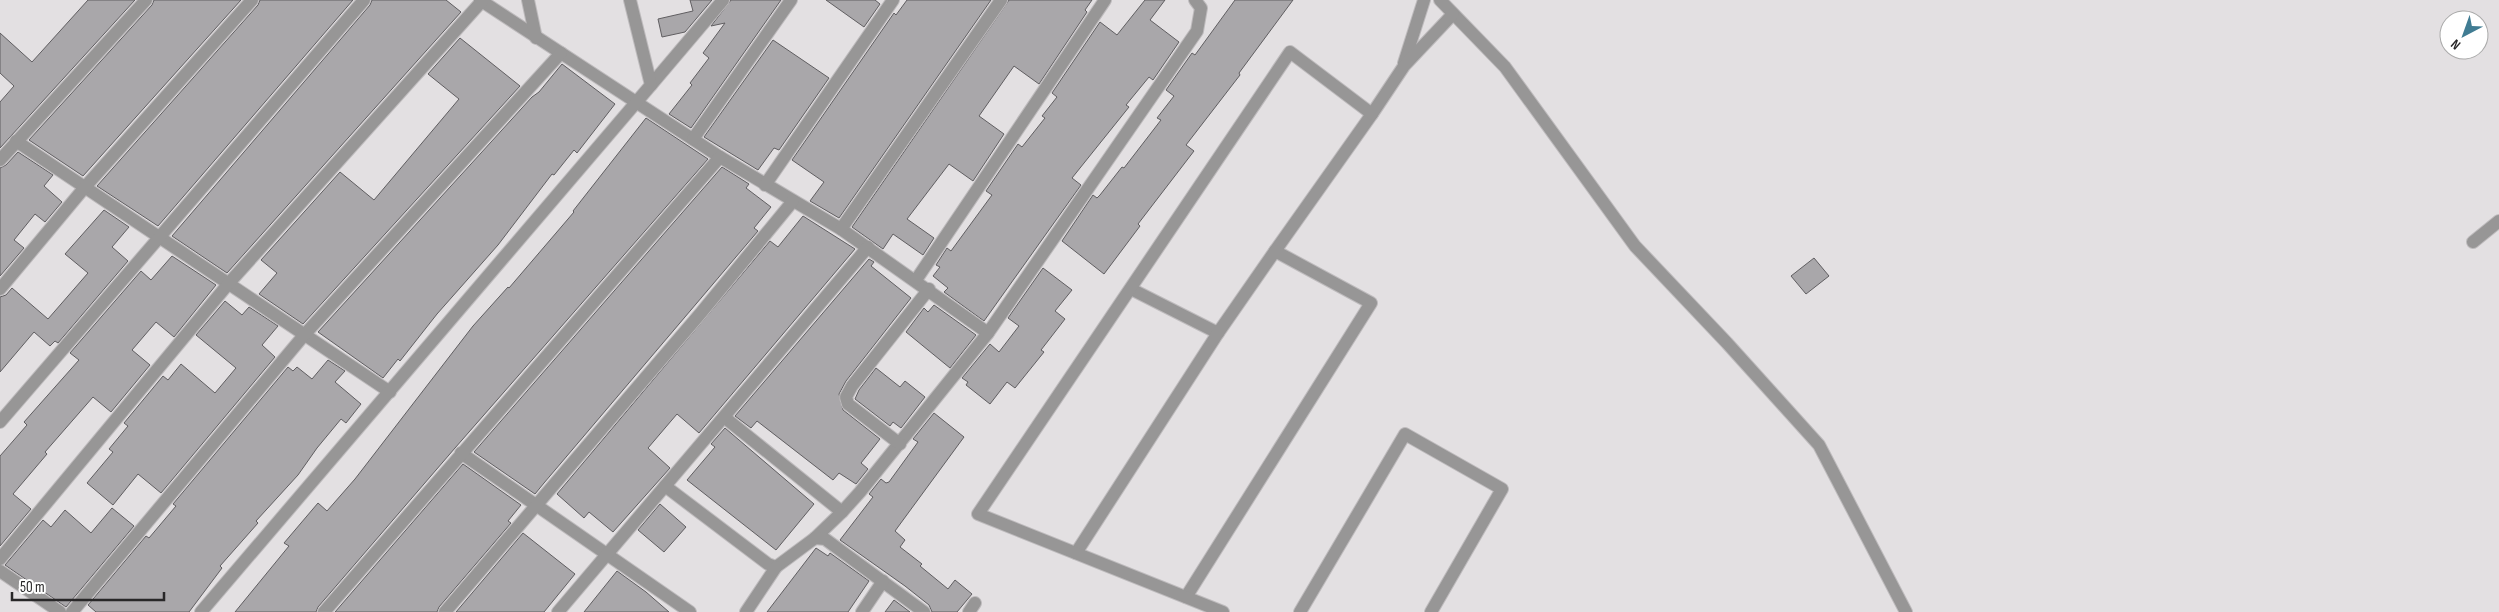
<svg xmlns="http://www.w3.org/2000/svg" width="2499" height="612" viewBox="0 0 2499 612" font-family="'Sofia Sans Condensed',sans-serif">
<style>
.building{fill:#a9a7aa;stroke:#605e61}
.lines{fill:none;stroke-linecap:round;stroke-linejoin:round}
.minor-casing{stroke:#bebbbd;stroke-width:14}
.minor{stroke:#979696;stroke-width:12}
</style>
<rect width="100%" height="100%" fill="#e3e0e2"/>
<!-- building -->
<g class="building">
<path d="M88 0H135L0 148V102L14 86 0 73V33L32 62Z"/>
<path d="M154 0H241L83 176 29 140 152 5Z"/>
<path d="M260 0H353L158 226 97 186 258 5Z"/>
<path d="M372 0H446L461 12 227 273 172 236 370 5Z"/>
<path d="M690 0H712L685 32 662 37 658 19 693 11Z"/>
<path d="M731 0H781L691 128 669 114 692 85 690 83 709 58 703 53 725 23 711 26Z"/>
<path d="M826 0H875L880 4 864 27Z"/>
<path d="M907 0H991L839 218 810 201 824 182 792 160 894 13 896 15Z"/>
<path d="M1009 0H1092L1085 10 1087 12 1039 84 1014 66 979 116 1004 134 973 181 949 164 907 219 934 238 923 255 893 234 883 249 852 227Z"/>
<path d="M1145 0H1165L1150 20 1179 42 1153 80 1149 77 1126 105 1129 107 1072 178 1081 185 984 321 944 292 948 288 933 276 940 267 936 265 947 248 951 251 992 195 986 191 1018 144 1022 147 1045 118 1042 116 1057 97 1052 93 1100 22 1117 35Z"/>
<path d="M1235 0H1293L1239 73 1240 75 1186 145 1194 151 1138 224 1140 226 1104 274 1062 241 1093 195 1097 198 1100 195 1122 167 1124 168 1161 120 1157 118 1174 96 1166 90 1192 53 1195 55Z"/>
<path d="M460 38 520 86 303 324 259 294 277 273 261 260 340 172 374 200 459 99 428 74Z"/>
<path d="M773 40 829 78 779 150 774 148 758 170 704 137Z"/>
<path d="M562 64 615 104 577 153 574 150 554 175 552 174 498 245 437 314 400 361 398 359 383 378 318 332 532 97 539 92Z"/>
<path d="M646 118 708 159 455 448 318 607 316 612H235L289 546 284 543 318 503 327 511 355 479 473 326 508 287 509 288 574 212 573 211Z"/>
<path d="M18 152 53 175 44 186 62 202 45 222 35 214 14 240 24 248 0 276V168L6 165Z"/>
<path d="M722 167 749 184 746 188 771 207 754 228 758 231 544 483 535 494 474 452Z"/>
<path d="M104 210 129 227 112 247 128 261 58 343 55 341 50 346 34 332 0 372V297L6 295 12 288 48 319 88 273 65 254Z"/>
<path d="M803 216 855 249 699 433 677 414 648 448 670 468 613 532 589 512 584 518 557 494 770 241 778 247Z"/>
<path d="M172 256 216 285 174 337 156 322 132 350 150 365 111 412 93 397 45 452 47 454 13 494 31 509 0 546V456L27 425 24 422 79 360 70 353 141 271 151 280Z"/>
<path d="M1814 258 1829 276 1806 294 1791 276Z"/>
<path d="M869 259 874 262 871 266 911 298 846 381 839 394 843 410 880 439 861 463 868 469 856 484 839 473 833 480 757 421 751 428 735 416Z"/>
<path d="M1043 268 1072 290 1055 311 1065 319 1041 350 1044 352 1015 388 1007 382 990 404 966 385 968 382 962 378 990 344 999 352 1019 326 1008 318Z"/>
<path d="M225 301 242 315 249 307 278 326 262 345 275 357 161 493 138 474 113 505 87 483 113 452 109 449 128 426 124 423 163 376 168 380 181 364 215 393 236 368 196 335Z"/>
<path d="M934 305 976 335 950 368 906 332 924 308 928 312Z"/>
<path d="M328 360 345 371 335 382 361 404 346 423 341 419 317 448 298 475 256 521 258 523 220 566 222 568 189 612H96L88 605 146 536 149 538 176 506 173 504 288 367 293 371 297 367 312 379Z"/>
<path d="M876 368 900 387 905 381 925 397 901 428 893 422 890 426 855 399 859 390Z"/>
<path d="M934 413 964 437 895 531 905 540 900 547 922 564 920 566 948 589 955 580 972 594 957 612H932L929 605 905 586 840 540 873 497 869 494 881 479 886 483 889 482 918 442 913 439Z"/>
<path d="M725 428 814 504 776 550 687 480 715 447 711 444Z"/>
<path d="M463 464 521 505 508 521 511 523 439 607 437 612H335Z"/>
<path d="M660 504 686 527 664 552 638 530Z"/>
<path d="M112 508 134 526 66 607 5 565 43 520 51 527 65 510 91 533Z"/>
<path d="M523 533 575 574 544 612H456Z"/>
<path d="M816 548 828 556 830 553 869 581 848 612H767Z"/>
<path d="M617 571 646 592 669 612H584Z"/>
<path d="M894 600 910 612H885Z"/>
</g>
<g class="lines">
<!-- minor casing -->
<g class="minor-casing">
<g id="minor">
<path d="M480 0 720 157 841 229 988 333"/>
<path d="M528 0 536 38"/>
<path d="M1440 0 1505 67 1635 246 1727 343 1819 445 1906 612"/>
<path d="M1404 63 1424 0"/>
<path d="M651 85 723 0"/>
<path d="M693 139 791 0"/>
<path d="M16 141 390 392"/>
<path d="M0 160 146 0"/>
<path d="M765 185 893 0"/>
<path d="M841 229 1001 0"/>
<path d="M2473 242 2499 221"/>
<path d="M1275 251 1372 114"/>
<path d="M916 280 1105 0"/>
<path d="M0 289 85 187 252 0"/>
<path d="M1131 289 1218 333"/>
<path d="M724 417 842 512 860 492 988 333 1197 31 1201 8 1195 0"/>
<path d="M0 422 364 0"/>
<path d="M900 444 848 404 846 397 852 386 929 289"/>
<path d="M461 453 690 612"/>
<path d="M665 486 768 564 776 567 815 538 842 512"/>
<path d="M815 538 825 539 924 612"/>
<path d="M1076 553 1218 333 1275 251 1371 303 1186 597"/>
<path d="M0 559 229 283 482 1"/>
<path d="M0 571 60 612"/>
<path d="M72 612 305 334 561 53"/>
<path d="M201 612 651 85 630 0"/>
<path d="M324 612 720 157"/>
<path d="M445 612 700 314 793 201"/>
<path d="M558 612 868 247"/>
<path d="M746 612 776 567"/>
<path d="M862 612 883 581"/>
<path d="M969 612 975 603"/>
<path d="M1223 612 978 514 1290 52 1372 114 1404 66 1453 14"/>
<path d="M1300 612 1405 434 1502 489 1431 612"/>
</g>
</g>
<!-- minor -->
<use href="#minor" class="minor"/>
</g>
<!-- north arrow -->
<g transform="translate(2464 35) rotate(221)"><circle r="24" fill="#ffffff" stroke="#a9a9a9"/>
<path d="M0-4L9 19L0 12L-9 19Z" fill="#407c93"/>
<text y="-8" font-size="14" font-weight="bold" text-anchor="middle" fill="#282728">N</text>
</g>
<!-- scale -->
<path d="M12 592v8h152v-8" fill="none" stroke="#282728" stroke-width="2.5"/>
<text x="20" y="592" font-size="15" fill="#282728" stroke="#ffffff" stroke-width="4" paint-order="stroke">50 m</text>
</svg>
